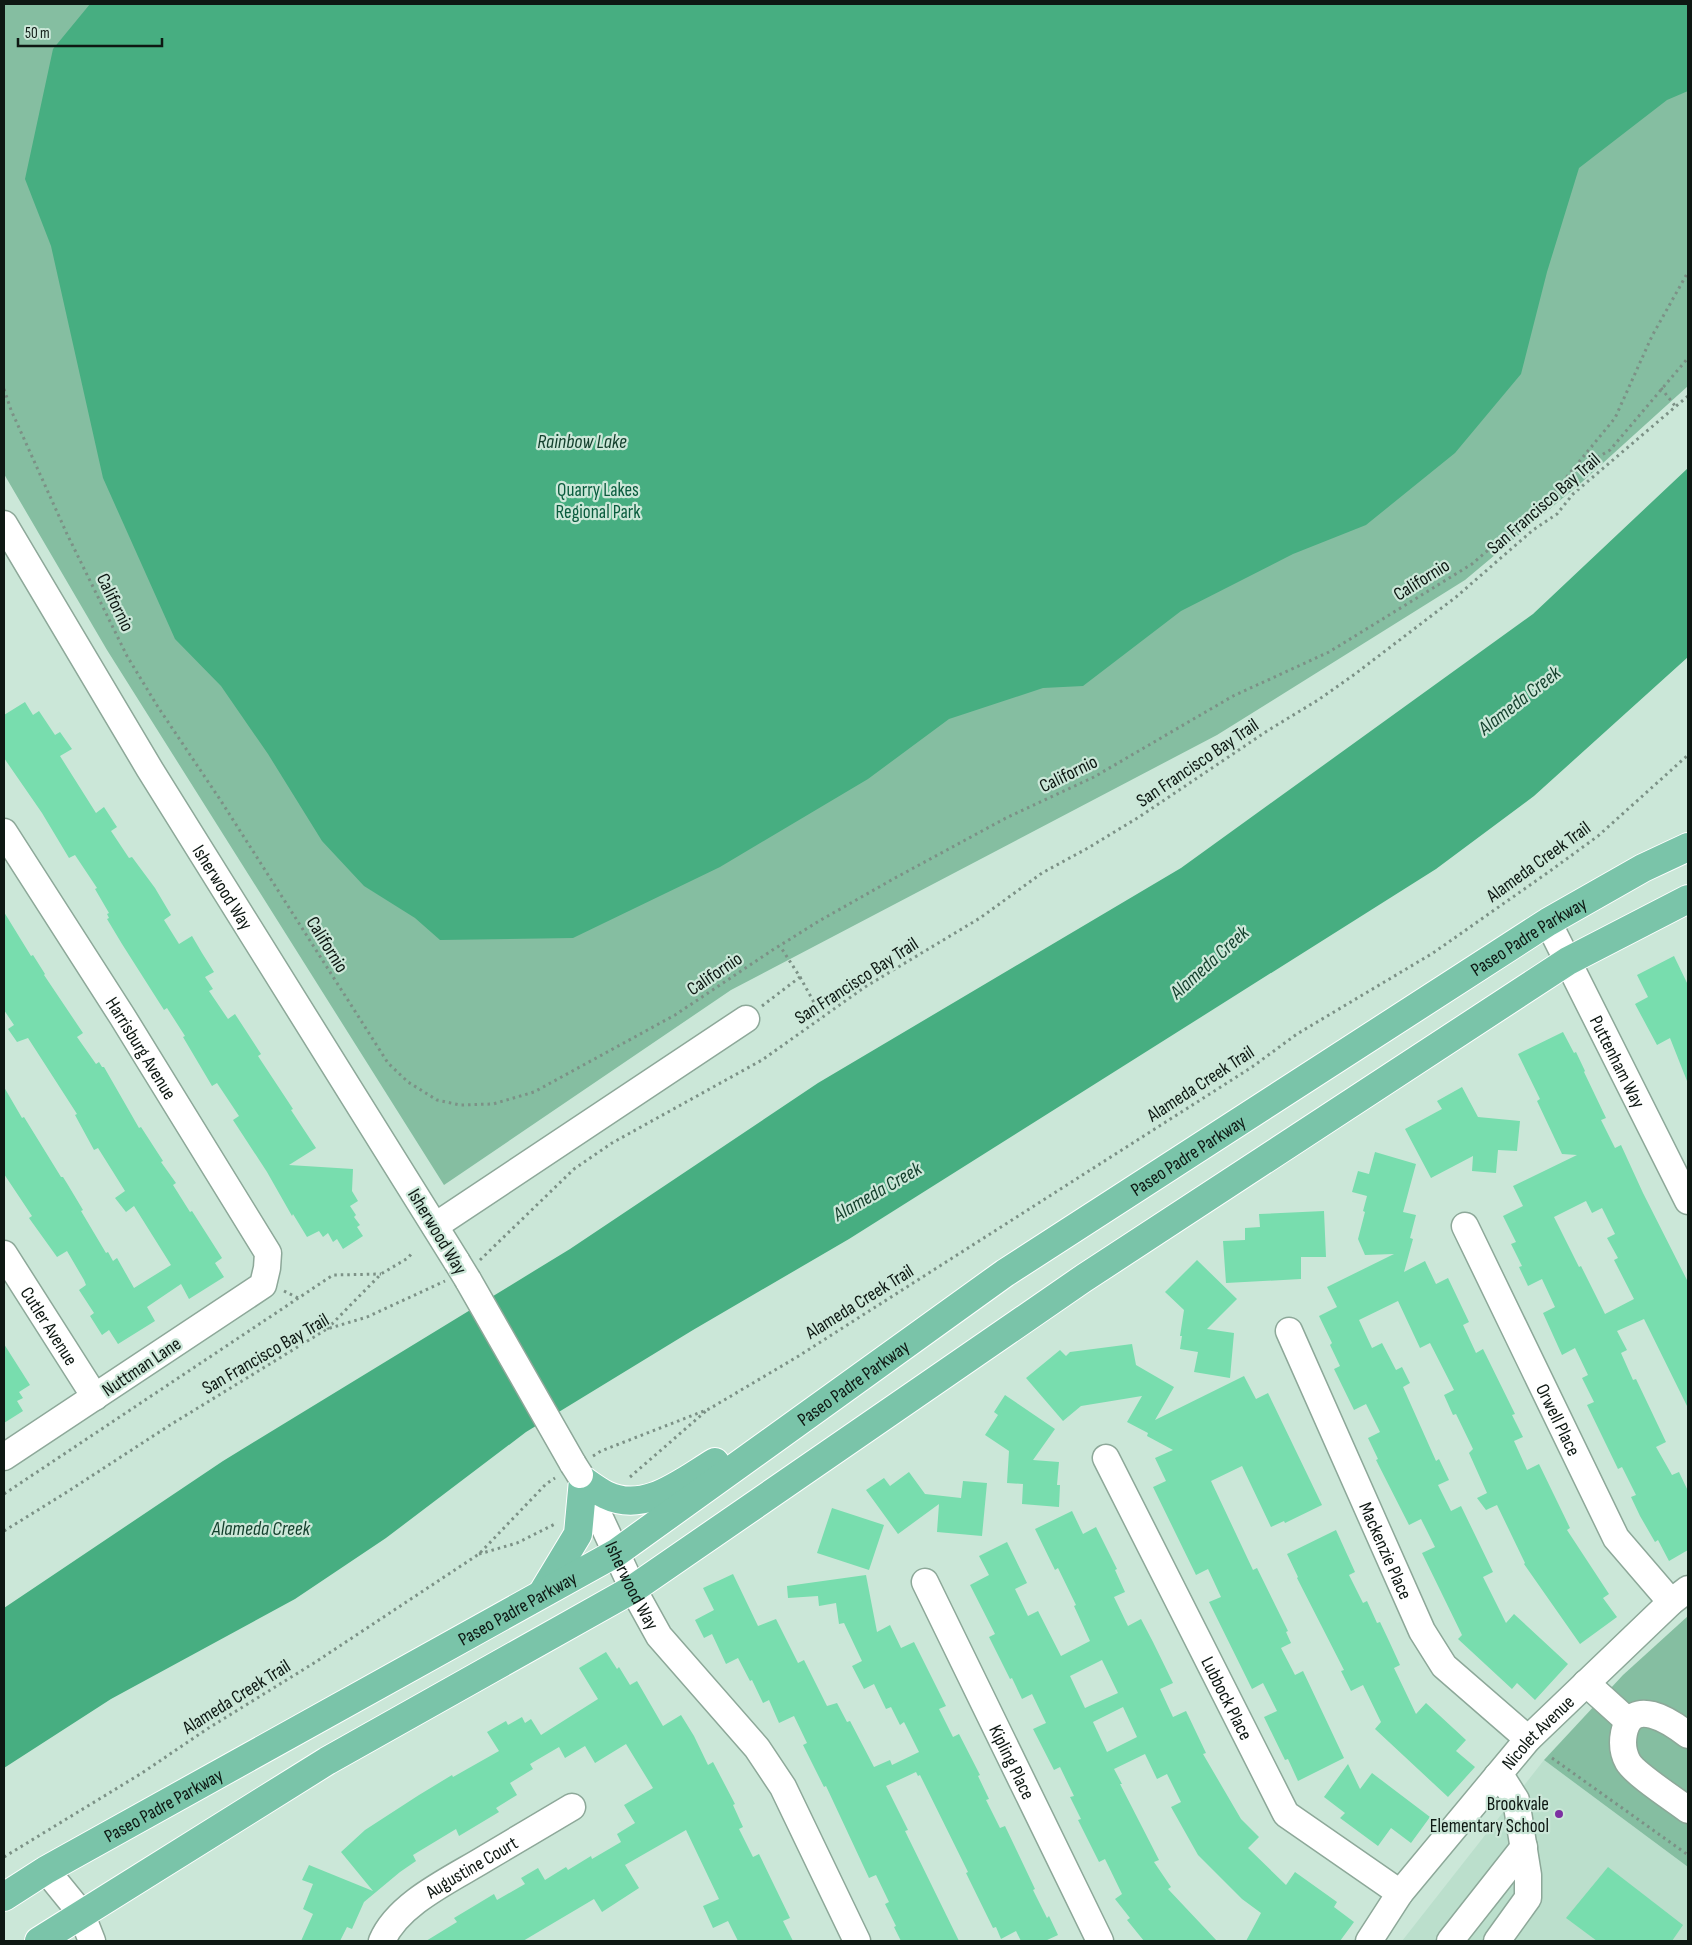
<svg xmlns="http://www.w3.org/2000/svg" width="1692" height="1945" viewBox="0 0 1692 1945" font-family="'Sofia Sans Condensed',sans-serif">
<style>
.built{fill:#bbdfcc}
.green{fill:#85bea1}
.water{fill:#47ae81}
.building{fill:#78ddae;fill-rule:evenodd}
.lines{fill:none;stroke-linecap:round;stroke-linejoin:round}
.minor-casing{stroke:#8da899;stroke-width:29}
.major-casing{stroke:#fff;stroke-width:30}
.path{stroke:#7c9186;stroke-width:3;stroke-dasharray:2.5 4;stroke-linecap:butt}
.minor{stroke:#fff;stroke-width:26}
.major{stroke:#7ac4a9;stroke-width:28}
.minor-bridge-casing{stroke:#8da899;stroke-width:29;stroke-linecap:butt}
.minor-bridge{stroke:#fff;stroke-width:26}
.poi-dot{fill:#7c30a2;stroke:#cbe7d8;stroke-width:2}
.labels{text-anchor:middle;stroke-width:4.5;stroke-linejoin:round;paint-order:stroke}
.park-label{font-size:19px;fill:#0a5c3e;stroke:#cbe7d8}
.street-label{font-size:19px;fill:#0e1813;stroke:#cbe7d8}
.poi-label{font-size:19px;fill:#0e1813;stroke:#cbe7d8;text-anchor:end}
.water-label{font-size:20px;font-style:italic;fill:#133f2c;stroke:#cbe7d8}
</style>
<rect width="100%" height="100%" fill="#cbe7d8"/>
<!-- built -->
<path class="built" d="M1544 1760 1688 1867V1941H1402Z"/>
<!-- green -->
<g class="green">
<path d="M4 4H1688V386L1582 482 1465 580 1217 735 731 990 444 1185 107 650 4 474Z"/>
<path d="M1688 1616V1867L1544 1760 1623 1675Z"/>
</g>
<!-- water -->
<g class="water">
<path d="M90 4H1688V91L1667 100 1579 168 1547 272 1521 374 1455 453 1366 525 1293 554 1181 611 1083 686 1043 688 949 719 868 779 720 867 573 938 440 940 415 918 364 886 322 841 268 754 221 686 175 639 103 478 51 246 25 179 53 49Z"/>
<path d="M1688 468V657L1534 796 1436 869 849 1239 693 1330 526 1432 386 1538 295 1599 111 1699 4 1768V1608L223 1461 570 1249 818 1083 1181 868 1533 614Z"/>
</g>
<!-- building -->
<g class="building">
<path d="M25 702 33 715 39 711 55 735 60 732 72 749 60 756 96 813 104 807 117 827 111 831 129 858 132 857 155 888 171 915 164 920 179 944 192 936 202 953 214 972 205 977 213 989 209 991 228 1019 235 1014 261 1054 258 1056 293 1109 291 1110 316 1148 289 1165 353 1169 352 1191 358 1201 350 1206 356 1215 354 1217 360 1225 357 1227 363 1236 343 1249 337 1239 333 1242 328 1233 323 1237 319 1231 307 1237 293 1214 292 1216 267 1172 233 1120 239 1116 217 1083 212 1086 183 1037 185 1036 167 1008 164 1010 122 944 107 919 109 918 107 914 109 913 95 889 97 888 75 855 69 858 42 813 4 758V715Z"/>
<path d="M4 912 31 956 33 955 45 974 44 975 83 1033 77 1037 96 1064 99 1062 102 1067H104L139 1128 141 1127 163 1161 161 1162 176 1183 173 1185 190 1212 192 1211 222 1258 215 1263 224 1277 189 1299 181 1284 147 1307 155 1321 118 1344 109 1330 102 1335 90 1316 94 1313 79 1290 86 1285 84 1280 67 1251 57 1257 29 1218 32 1216 4 1174V1087L22 1118 24 1117 61 1177H63L68 1185 83 1210 81 1211 106 1253 108 1252 113 1261 117 1258 134 1288 171 1265 134 1206 126 1212 115 1198 125 1191 98 1148 94 1150 75 1115 77 1114 28 1038 17 1042 8 1029 14 1025 4 1010Z"/>
<path d="M1674 956 1688 985 1687 1081 1670 1038 1657 1045 1635 1004 1648 997 1637 975Z"/>
<path d="M1563 1032 1574 1053 1576 1052 1585 1071 1584 1072 1606 1118 1601 1120 1615 1148 1621 1145 1643 1193 1688 1282V1408L1644 1319 1617 1331 1627 1350 1621 1353 1633 1380 1636 1379 1666 1442 1656 1447 1672 1475 1679 1472 1688 1491V1550L1669 1561 1658 1540 1655 1542 1640 1516 1631 1497 1636 1495 1622 1467 1618 1469 1587 1405 1594 1402 1582 1378 1588 1375 1575 1348 1562 1355 1543 1313 1555 1307 1542 1279 1528 1286 1519 1267 1522 1266 1511 1244 1516 1242 1503 1216 1523 1206 1513 1186 1577 1155 1562 1154 1537 1101 1540 1099 1518 1054ZM1586 1201 1592 1213 1602 1208 1615 1234 1607 1238 1618 1258 1614 1260 1634 1299 1605 1314 1581 1266 1579 1267 1554 1217Z"/>
<path d="M1462 1087 1478 1117 1520 1121 1517 1151 1498 1150 1496 1173 1472 1171 1473 1156 1431 1178 1405 1129 1442 1109 1437 1101Z"/>
<path d="M1375 1152 1416 1164 1403 1212 1416 1215 1410 1238 1413 1239 1404 1272 1425 1261 1436 1284 1448 1278 1469 1322 1463 1325 1476 1353 1483 1349 1515 1414 1512 1415 1523 1437 1514 1441 1527 1470 1539 1464 1570 1528 1567 1530 1609 1594 1603 1598 1617 1617 1580 1644 1524 1564 1525 1563 1497 1505 1486 1510 1477 1498 1487 1493 1469 1453 1473 1449 1456 1414 1453 1415 1444 1395 1454 1390 1430 1343 1420 1348 1398 1301 1359 1320 1372 1348 1382 1343 1396 1370 1402 1367 1410 1383 1403 1387 1436 1461 1439 1459 1449 1480 1438 1485 1451 1511 1461 1506 1493 1572 1483 1577 1506 1623 1514 1614 1568 1664 1535 1700 1517 1683 1512 1689 1458 1639 1462 1635 1422 1553 1435 1547 1421 1519 1409 1525 1376 1460 1378 1459 1368 1438 1380 1432 1366 1404 1354 1410 1334 1369 1340 1366 1330 1345 1332 1343 1319 1316 1337 1307 1327 1287 1394 1254 1365 1255 1358 1239 1365 1212 1363 1211 1367 1196 1352 1192 1358 1171 1369 1174Z"/>
<path d="M1324 1211 1326 1257H1301V1279L1226 1283 1223 1241 1245 1240V1228L1260 1227 1259 1214Z"/>
<path d="M1197 1260 1237 1299 1207 1329 1234 1333 1230 1378 1194 1372 1198 1352 1180 1349 1182 1336H1180L1184 1310 1165 1292Z"/>
<path d="M4 1344 30 1385 19 1392 23 1398 17 1401 23 1411 4 1423Z"/>
<path d="M1132 1344 1136 1365 1174 1387 1155 1420 1244 1376 1256 1399 1268 1393 1322 1505 1285 1523 1284 1521 1271 1527 1242 1466 1211 1481 1253 1570 1257 1568 1288 1631 1286 1632 1291 1643 1281 1648 1295 1675 1303 1671 1344 1758 1298 1781 1288 1759 1285 1760 1264 1717 1277 1711 1263 1683 1252 1689 1209 1602 1221 1597 1208 1569 1196 1575 1153 1487 1166 1481 1155 1458 1173 1450 1147 1436 1148 1433 1127 1422 1142 1396 1081 1406 1063 1421 1026 1378 1060 1350 1066 1356 1070 1352Z"/>
<path d="M1005 1395 1055 1429 1033 1460 1059 1462 1057 1485H1060L1059 1507 1022 1504 1023 1484 1007 1483 1009 1451 985 1435 998 1415 994 1412Z"/>
<path d="M909 1472 925 1494 961 1498 963 1481 987 1483 982 1536 937 1532 939 1504 898 1534 866 1490 884 1478 890 1486Z"/>
<path d="M832 1508 884 1525 869 1570 817 1553Z"/>
<path d="M1072 1511 1083 1534 1096 1527 1117 1569 1115 1570 1125 1592 1114 1597 1128 1626 1141 1619 1153 1642 1173 1683 1160 1689 1173 1717 1186 1711 1206 1753 1203 1754 1241 1819 1259 1837 1248 1848 1286 1885 1295 1872 1337 1902 1334 1907 1354 1922 1340 1941H1246L1261 1913 1242 1899 1198 1855 1171 1807 1181 1802 1167 1774 1157 1779 1145 1754 1114 1769 1122 1784H1120L1159 1860 1154 1862 1171 1887 1168 1889 1217 1941H1144L1127 1920 1130 1918 1115 1899 1122 1894 1105 1859 1099 1862 1078 1820 1081 1819 1070 1797 1074 1796 1060 1767 1054 1770 1033 1729 1046 1723 1032 1694 1022 1699 1012 1678 1010 1679 989 1637 995 1634 970 1585 989 1575 979 1556 1007 1542 1027 1583 1015 1589 1028 1616 1038 1611 1061 1656 1090 1641 1074 1606 1076 1605 1058 1568 1055 1570 1035 1529ZM1102 1660 1118 1693 1085 1708 1070 1676ZM1123 1707 1137 1737 1107 1752 1093 1722Z"/>
<path d="M1336 1530 1355 1572 1349 1575 1363 1603 1367 1601 1377 1623 1380 1622 1389 1641 1400 1665 1394 1668 1416 1714 1426 1703 1466 1740 1456 1751 1475 1767 1448 1797 1375 1729 1381 1722 1363 1685 1351 1691 1341 1671 1344 1670 1297 1578 1298 1577 1287 1554Z"/>
<path d="M733 1574 758 1626 776 1619 798 1663 804 1660 827 1706 837 1703 847 1722 850 1721 874 1767 890 1760 892 1765 919 1752 904 1722 900 1725 891 1707 886 1709 874 1684 864 1689 852 1666 862 1661 844 1623 839 1624 836 1603 819 1606 818 1596 788 1598 787 1586 866 1575 877 1632 890 1625 901 1648 914 1642 946 1706 939 1709 953 1737 959 1734 980 1775 978 1776 989 1799 986 1800 1000 1828 1005 1826 1035 1889 1033 1890 1047 1918 1049 1916 1058 1935 1045 1941H1021L1016 1931 1001 1939 996 1927 993 1928 966 1873 968 1872 920 1775 918 1776 916 1772 886 1786 908 1830 905 1831 959 1941H901L894 1927 896 1926 885 1904 889 1902 876 1875 869 1878 826 1786 824 1787 803 1745 807 1743 794 1716 779 1723 769 1700 763 1703 752 1680 750 1681 738 1658 726 1664 712 1634 704 1638 695 1620 714 1610 703 1588Z"/>
<path d="M606 1652 617 1669 619 1667 630 1685 637 1681 663 1726 681 1715 694 1736 708 1765 713 1762 735 1804 733 1805 743 1827 739 1829 753 1857 759 1854 790 1918 783 1921 793 1941H738L728 1921 713 1928 703 1906 719 1899 686 1830 625 1865 639 1888 602 1912 594 1899 523 1941H426L457 1922 454 1918 494 1894 497 1900 525 1884 521 1878 538 1868 545 1880 566 1867 568 1870 591 1856 592 1859 621 1842 617 1834 635 1823 624 1805 653 1788 626 1744 595 1763 585 1746 565 1758 559 1747 530 1764 533 1769 510 1783 517 1795 496 1808 499 1812 459 1836 456 1829 413 1855 416 1861 400 1872 364 1902 352 1929 347 1927 340 1941H301L313 1914 303 1909 313 1884 302 1880 309 1865 373 1891 341 1852 365 1830 419 1795 452 1775 453 1777 499 1751 487 1732 506 1721 508 1725 522 1717 525 1723 531 1719 541 1735 598 1699 579 1668Z"/>
<path d="M1348 1764 1360 1789 1372 1773 1430 1817 1411 1843 1391 1828 1378 1846 1340 1818 1345 1813 1324 1797Z"/>
<path d="M1608 1867 1683 1925 1672 1941H1597L1566 1918Z"/>
</g>
<g class="lines">
<!-- minor casing -->
<g class="minor-casing">
<g id="minor">
<path id="s1" d="M4 524 149 768 457 1262"/>
<path id="s2" d="M4 832 122 1016 268 1253 267 1268 263 1285 4 1457"/>
<path id="s3" d="M1548 922 1688 1201"/>
<path d="M435 1226 746 1019"/>
<path id="s4" d="M1465 1226 1616 1538 1671 1602"/>
<path id="s5" d="M4 1254 95 1397"/>
<path d="M468 1280 573 1464"/>
<path id="s6" d="M1289 1331 1422 1631 1444 1666 1528 1739"/>
<path id="s7" d="M1106 1458 1286 1814 1400 1893"/>
<path id="s8" d="M580 1475 633 1589 659 1636 757 1748 783 1787 857 1941"/>
<path id="s9" d="M925 1582 1100 1941"/>
<path d="M1586 1683 1628 1721"/>
<path d="M1688 1735C1670 1721 1632 1696 1624 1733 1622 1743 1623 1753 1628 1762 1635 1774 1675 1800 1688 1810"/>
<path d="M46 1870 81 1913 92 1941"/>
<path id="s10" d="M382 1941C398 1903 452 1879 486 1858 515 1841 543 1824 572 1807"/>
<path id="s11" d="M1369 1941 1400 1893 1528 1739 1671 1602 1688 1589"/>
<path d="M1450 1941 1524 1847"/>
<path d="M1497 1941 1528 1898V1875L1516 1800 1504 1781 1497 1776"/>
</g>
</g>
<!-- major casing -->
<g class="major-casing">
<g id="major">
<path d="M543 1592 578 1534 583 1480C590 1485 598 1491 606 1495 645 1514 683 1481 715 1462"/>
<path id="s12" d="M4 1897 46 1870 616 1553 1005 1273 1548 922 1643 868 1688 847"/>
<path d="M39 1941 327 1761 633 1589 1084 1278 1568 961 1688 899"/>
</g>
</g>
<!-- path -->
<g class="path">
<path d="M1661 388 1676 407"/>
<path d="M4 389 11 410 67 534 127 656 158 707 221 801 388 1063 408 1082 437 1100 460 1105 493 1104 534 1092 675 1015 771 951 819 921 895 878 1006 818 1094 777 1233 696 1329 652 1472 564 1551 496 1615 418 1652 336 1688 272"/>
<path d="M1575 471 1610 450 1688 358"/>
<path d="M800 977 822 1017"/>
<path d="M762 1006 800 977 780 946"/>
<path d="M480 1260 574 1169 612 1143 762 1060 865 987 980 918 1042 873 1088 848 1139 817 1267 731 1318 700 1355 674 1456 597 1533 530 1557 514 1573 494 1688 396"/>
<path d="M284 1291 298 1298"/>
<path d="M327 1329 381 1274 408 1258 412 1253"/>
<path d="M593 1456 601 1451 709 1409 797 1357 1252 1067 1297 1034 1433 953 1550 871 1598 836 1688 755"/>
<path d="M630 1477 706 1411"/>
<path d="M4 1494 333 1275 381 1274"/>
<path d="M4 1531 67 1492 170 1425 327 1329 367 1317 445 1281"/>
<path d="M479 1554 517 1543 557 1523"/>
<path d="M1552 1758 1688 1855"/>
<path d="M4 1857 142 1773 207 1729 314 1663 479 1554 546 1484 555 1478"/>
</g>
<!-- minor -->
<use href="#minor" class="minor"/>
<!-- major -->
<use href="#major" class="major"/>
<!-- minor-bridge casing -->
<g class="minor-bridge-casing">
<g id="minor-bridge">
<path d="M457 1262 468 1280"/>
<path d="M573 1464 580 1475"/>
</g>
</g>
<!-- minor-bridge -->
<use href="#minor-bridge" class="minor-bridge"/>
</g>
<!-- markers -->
<circle class="poi-dot" cx="1559" cy="1814" r="5"/>
<g class="labels">
<!-- park labels -->
<g class="park-label">
<text x="598" y="496">Quarry Lakes<tspan x="598" dy="22">Regional Park</tspan></text>
</g>
<!-- street labels -->
<g class="street-label">
<text transform="translate(1543 503) rotate(-41)" y="7">San Francisco Bay Trail</text>
<text transform="translate(1421 579) rotate(-32)" y="7">Californio</text>
<text transform="translate(116 602) rotate(64)" y="7">Californio</text>
<text transform="translate(1197 762) rotate(-34)" y="7">San Francisco Bay Trail</text>
<text transform="translate(1068 773) rotate(-26)" y="7">Californio</text>
<text transform="translate(1538 861) rotate(-36)" y="7">Alameda Creek Trail</text>
<text dy="7" stroke="none"><textPath href="#s1" startOffset="424">Isherwood Way</textPath></text>
<text dy="7" stroke="none"><textPath href="#s12" startOffset="1804">Paseo Padre Parkway</textPath></text>
<text transform="translate(328 944) rotate(58)" y="7">Californio</text>
<text transform="translate(714 973) rotate(-34)" y="7">Californio</text>
<text transform="translate(856 980) rotate(-33)" y="7">San Francisco Bay Trail</text>
<text dy="7" stroke="none"><textPath href="#s2" startOffset="256">Harrisburg Avenue</textPath></text>
<text dy="7" stroke="none"><textPath href="#s3" startOffset="156">Puttenham Way</textPath></text>
<text transform="translate(1200 1083) rotate(-33)" y="7">Alameda Creek Trail</text>
<text dy="7" stroke="none"><textPath href="#s12" startOffset="1399">Paseo Padre Parkway</textPath></text>
<text transform="translate(438 1231) rotate(59)" y="7">Isherwood Way</text>
<text transform="translate(859 1301) rotate(-32)" y="7">Alameda Creek Trail</text>
<text dy="7" stroke="none"><textPath href="#s5" startOffset="85">Cutler Avenue</textPath></text>
<text transform="translate(265 1353) rotate(-30)" y="7">San Francisco Bay Trail</text>
<text transform="translate(141 1366) rotate(-34)" y="7">Nuttman Lane</text>
<text dy="7" stroke="none"><textPath href="#s12" startOffset="994">Paseo Padre Parkway</textPath></text>
<text dy="7" stroke="none"><textPath href="#s4" startOffset="215">Orwell Place</textPath></text>
<text dy="7" stroke="none"><textPath href="#s6" startOffset="240">Mackenzie Place</textPath></text>
<text dy="7" stroke="none"><textPath href="#s8" startOffset="122">Isherwood Way</textPath></text>
<text dy="7" stroke="none"><textPath href="#s12" startOffset="589">Paseo Padre Parkway</textPath></text>
<text transform="translate(236 1696) rotate(-32)" y="7">Alameda Creek Trail</text>
<text dy="7" stroke="none"><textPath href="#s7" startOffset="269">Lubbock Place</textPath></text>
<text dy="7" stroke="none"><textPath href="#s11" startOffset="269">Nicolet Avenue</textPath></text>
<text dy="7" stroke="none"><textPath href="#s9" startOffset="200">Kipling Place</textPath></text>
<text dy="7" stroke="none"><textPath href="#s12" startOffset="184">Paseo Padre Parkway</textPath></text>
<text dy="7" stroke="none"><textPath href="#s10" startOffset="118">Augustine Court</textPath></text>
</g>
<!-- poi labels -->
<g class="poi-label">
<text x="1549" y="1810">Brookvale<tspan x="1549" dy="22">Elementary School</tspan></text>
</g>
<!-- water labels -->
<g class="water-label">
<text x="582" y="448">Rainbow Lake</text>
<text transform="translate(1519 700) rotate(-38)" y="7">Alameda Creek</text>
<text transform="translate(1209 962) rotate(-42)" y="7">Alameda Creek</text>
<text transform="translate(877 1191) rotate(-30)" y="7">Alameda Creek</text>
<text x="261" y="1535">Alameda Creek</text>
</g>
</g>
<!-- border -->
<rect width="1692" height="1945" fill="none" stroke="#0e1813" stroke-width="10"/>
<!-- scale -->
<path d="M18 38v8h144v-8" fill="none" stroke="#0e1813" stroke-width="2.5"/>
<text x="25" y="38" font-size="15" fill="#0e1813" stroke="#cbe7d8" stroke-width="4" paint-order="stroke">50 m</text>
</svg>
